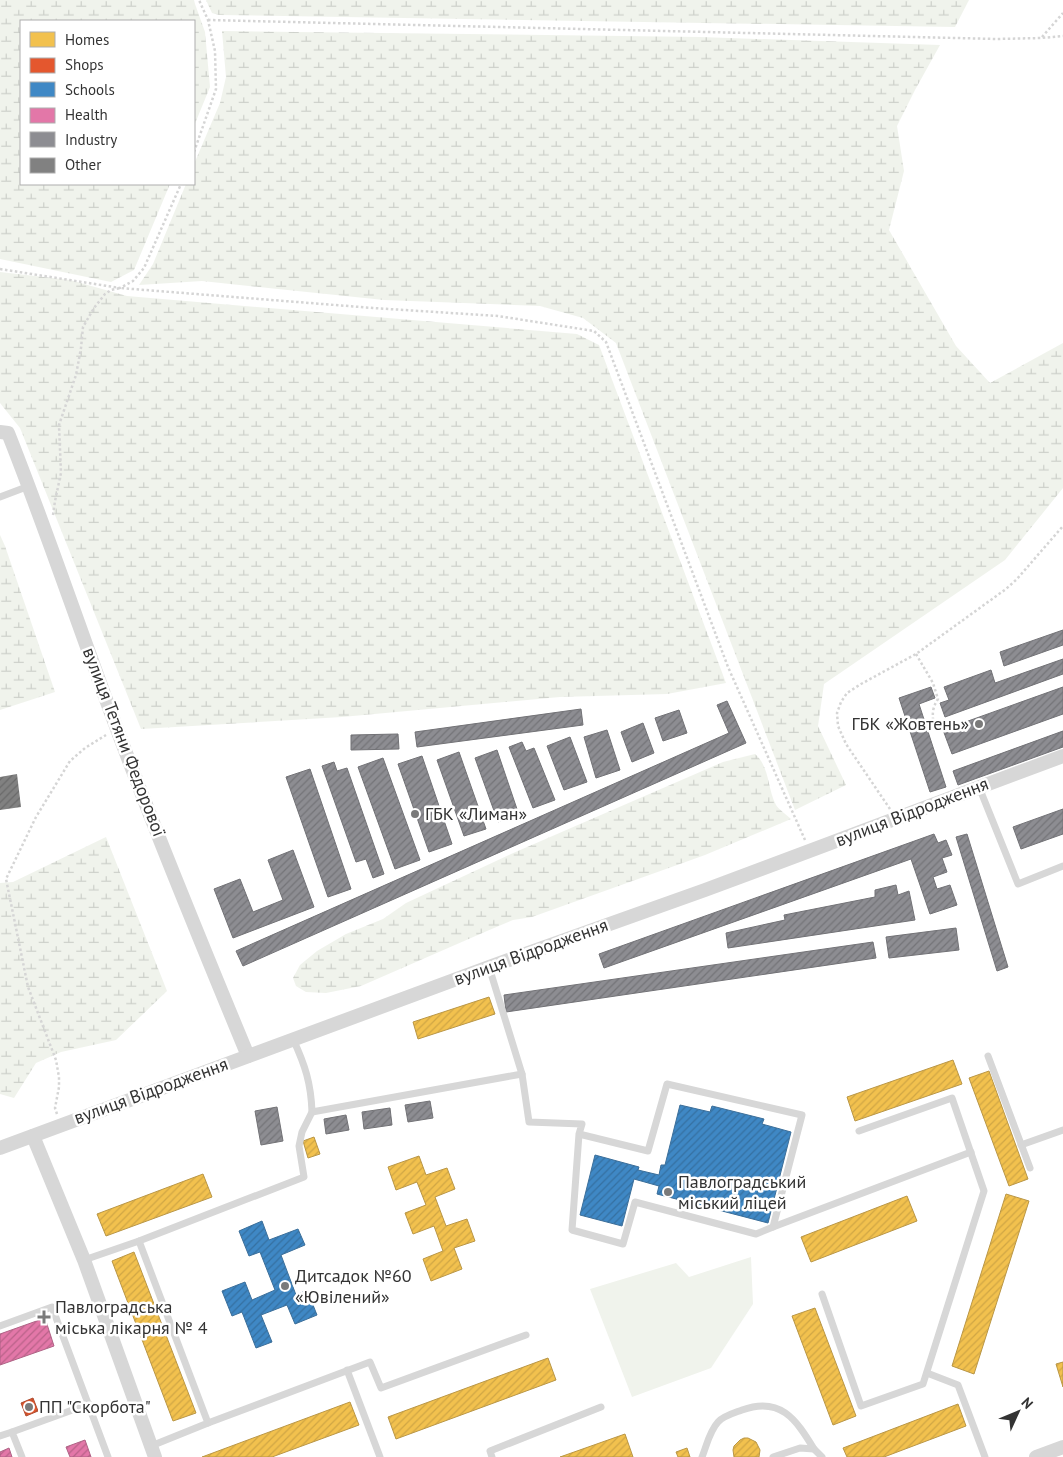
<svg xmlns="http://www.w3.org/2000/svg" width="1063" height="1457" viewBox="0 0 1063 1457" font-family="'PT Sans',sans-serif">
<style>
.wetland{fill:url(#wetland-marsh)}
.garden{fill:#f0f3ec}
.homes{fill:url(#homes-hatch);stroke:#b99646}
.shops{fill:url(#shops-hatch);stroke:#af4c30}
.schools{fill:url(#schools-hatch);stroke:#3b6e99}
.health{fill:url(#health-hatch);stroke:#ae6385}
.industry{fill:url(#industry-hatch);stroke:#727276}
.building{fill:url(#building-hatch)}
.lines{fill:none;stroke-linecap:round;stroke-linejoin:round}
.path{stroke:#d5d5d5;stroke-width:2.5;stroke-dasharray:2.5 2.5;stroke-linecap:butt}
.service{stroke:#d7d7d7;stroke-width:7}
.minor{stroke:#d7d7d7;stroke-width:14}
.poi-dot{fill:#7a7a7a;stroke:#fff;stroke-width:2}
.labels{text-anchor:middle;stroke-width:5;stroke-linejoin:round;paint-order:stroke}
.poi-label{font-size:18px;fill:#333;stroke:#fff;text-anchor:start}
.street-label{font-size:18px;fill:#333;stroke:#fff}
</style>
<defs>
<pattern id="wetland-marsh" width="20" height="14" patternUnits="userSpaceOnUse" patternTransform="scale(1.25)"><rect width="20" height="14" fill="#f0f3ec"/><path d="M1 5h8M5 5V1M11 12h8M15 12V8" fill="none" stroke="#ced1cb"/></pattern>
<pattern id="homes-hatch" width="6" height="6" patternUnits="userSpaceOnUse" patternTransform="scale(1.25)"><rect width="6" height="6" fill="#f2c14e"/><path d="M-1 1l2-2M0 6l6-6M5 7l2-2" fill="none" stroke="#d0a645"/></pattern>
<pattern id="shops-hatch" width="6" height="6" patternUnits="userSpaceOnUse" patternTransform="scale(1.25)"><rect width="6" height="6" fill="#e4572e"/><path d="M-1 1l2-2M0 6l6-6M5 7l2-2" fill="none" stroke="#b94928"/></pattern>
<pattern id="schools-hatch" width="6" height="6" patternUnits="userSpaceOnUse" patternTransform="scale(1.25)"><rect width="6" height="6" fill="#3f88c5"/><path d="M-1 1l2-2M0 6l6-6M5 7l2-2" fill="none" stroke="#3570a1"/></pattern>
<pattern id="health-hatch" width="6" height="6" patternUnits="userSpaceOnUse" patternTransform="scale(1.25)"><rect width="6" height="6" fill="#e377a8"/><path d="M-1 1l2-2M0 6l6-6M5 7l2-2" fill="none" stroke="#b96289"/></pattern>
<pattern id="industry-hatch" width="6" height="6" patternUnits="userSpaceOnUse" patternTransform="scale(1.25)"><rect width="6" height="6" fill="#8d8d92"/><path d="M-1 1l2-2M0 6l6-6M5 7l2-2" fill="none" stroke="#747478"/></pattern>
<pattern id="building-hatch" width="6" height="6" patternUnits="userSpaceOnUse" patternTransform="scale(1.25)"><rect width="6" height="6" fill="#818181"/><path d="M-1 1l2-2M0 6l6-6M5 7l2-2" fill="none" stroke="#6a6a6a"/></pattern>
</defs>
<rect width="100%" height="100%" fill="#fff"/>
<!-- wetland -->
<g class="wetland">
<path d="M0 0H194L195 4 205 32 210 87 194 126V21H21V184H170L134 270 111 282 0 259Z"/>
<path d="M206 0H969L955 27 219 15 212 13Z"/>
<path d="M222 31 700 37 940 45 915 90 897 126 904 171 889 230 956 346 990 383 1063 343V488L1005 560 824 684 818 726 846 785 795 810 616 343 583 318 540 306 384 300 202 281 139 285 153 264 186 184H194V164L220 103 226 77Z"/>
<path d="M0 272 70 280 127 296 577 334 599 345 726 683 667 694 560 697 342 717 141 729 20 428 0 403Z"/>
<path d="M0 535 5 546 55 692 0 710Z"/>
<path d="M755 754C770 767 767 788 776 805 779 810 786 814 791 819L705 855 532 917 513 920 487 931 361 986 326 993 306 992 296 986 293 978 300 965 317 951 346 934 383 919 406 903 511 854 723 762Z"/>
<path d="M106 837 167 991 116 1040 61 1052 36 1063 14 1098 0 1094V883L13 882Z"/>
</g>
<!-- garden -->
<path class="garden" d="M751 1257 753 1304 711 1368 632 1397 590 1289 676 1263 689 1277Z"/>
<!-- homes -->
<g class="homes">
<path d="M489 997 495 1014 418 1039 413 1022Z"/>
<path d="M953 1060 962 1084 855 1121 847 1097Z"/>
<path d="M989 1071 1028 1179 1009 1186 969 1078Z"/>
<path d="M314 1137 320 1154 308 1158 303 1141Z"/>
<path d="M419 1156 426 1175 447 1168 455 1189 435 1197 446 1226 467 1219 475 1241 454 1248 462 1269 431 1281 423 1259 443 1251 434 1226 413 1234 405 1213 426 1205 417 1182 396 1190 388 1167Z"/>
<path d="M203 1174 212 1197 106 1236 97 1214Z"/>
<path d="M1006 1194 1029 1201 974 1374 952 1366Z"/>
<path d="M907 1196 917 1221 811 1262 801 1237Z"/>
<path d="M134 1252 196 1413 173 1421 112 1261Z"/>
<path d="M815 1308 856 1416 833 1425 792 1316Z"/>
<path d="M548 1358 556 1380 396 1439 388 1417Z"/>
<path d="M1063 1362V1387L1056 1364Z"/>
<path d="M350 1402 359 1425 272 1457H202Z"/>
<path d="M958 1404 966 1426 884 1457H847L843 1448Z"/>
<path d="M625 1434 633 1457H560Z"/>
<path d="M744 1438H748L756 1442 760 1450 759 1457H734L733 1450 734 1446 740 1440Z"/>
<path d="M687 1448 690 1457H678L676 1452Z"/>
</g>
<!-- shops -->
<path class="shops" d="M33 1398 38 1411 26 1416 21 1403Z"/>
<!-- schools -->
<g class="schools">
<path d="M680 1105 710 1112 712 1106 764 1119 762 1124 791 1132 768 1223 657 1194 659 1186 634 1179 622 1226 580 1215 595 1155 639 1167 638 1170 659 1175 661 1165H665Z"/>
<path d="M262 1221 269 1240 298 1229 305 1245 281 1255 296 1295 307 1290 317 1315 295 1324 287 1305 261 1315 272 1342 256 1348 242 1312 232 1316 222 1291 245 1282 252 1300 275 1290 260 1252 249 1256 239 1231Z"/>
</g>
<!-- health -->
<g class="health">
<path d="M45 1318 54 1346 0 1365V1334Z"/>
<path d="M85 1440 91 1457H70L66 1447Z"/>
<path d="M9 1448 12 1457H0V1452Z"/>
</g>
<!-- industry -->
<g class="industry">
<path d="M1063 630V645L1004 666 1000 652Z"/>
<path d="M1063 659V674L945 717 940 703 949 700 944 687 991 670 995 683Z"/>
<path d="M931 687 935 698 919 704 946 787 930 792 899 698Z"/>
<path d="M1063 687V714L952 754 943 730Z"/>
<path d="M727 701 746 743 243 966 236 951 729 733 717 705Z"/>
<path d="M581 709 583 725 417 747 415 732Z"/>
<path d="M679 710 687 733 663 741 655 718Z"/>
<path d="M643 723 654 753 632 762 621 732Z"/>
<path d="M607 730 620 770 596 778 584 737Z"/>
<path d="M1063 731V747L958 785 953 771Z"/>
<path d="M398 734 399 749 351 750V735Z"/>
<path d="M570 737 587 782 564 790 547 746Z"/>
<path d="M522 742 526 751 534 748 555 800 533 808 509 747Z"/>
<path d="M497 750 519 815 498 822 475 758Z"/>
<path d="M459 752 486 829 464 836 437 760Z"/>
<path d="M422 756 452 844 429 852 398 764Z"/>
<path d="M383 758 420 860 395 869 358 767Z"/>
<path d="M334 762 337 771 347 768 384 874 373 878 366 859 356 862 322 766Z"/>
<path d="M310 769 351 889 328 897 286 777Z"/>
<path d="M1063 809V834L1021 849 1013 827Z"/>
<path d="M934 834 938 843 946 840 952 855 942 858 947 872 933 877 937 889 950 885 957 905 930 914 911 859 604 968 599 954Z"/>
<path d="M967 834 1008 967 997 971 956 837Z"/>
<path d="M293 850 314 907 233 938 214 889 240 879 253 912 283 900 268 860Z"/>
<path d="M896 885 898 895 909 891 915 920 728 948 726 933 785 920 784 915 875 897V890Z"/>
<path d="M956 928 959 950 889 958 886 937Z"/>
<path d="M873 942 876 958 506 1012 504 995Z"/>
<path d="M430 1101 433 1118 408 1122 405 1105Z"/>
<path d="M277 1107 283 1141 261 1145 255 1111Z"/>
<path d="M390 1108 392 1125 364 1129 362 1112Z"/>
<path d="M346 1115 349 1130 326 1134 324 1119Z"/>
</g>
<!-- building -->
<path class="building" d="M17 774 21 807 0 810V777Z"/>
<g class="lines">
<!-- path -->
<g class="path">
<path d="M208 20 997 39 1041 38 1063 36"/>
<path d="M1042 37 1063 13"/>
<path d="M194 152 216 89 215 51 208 20 199 0"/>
<path d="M0 269 120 288 133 281 144 268 181 184"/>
<path d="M53 515 55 501 61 473 59 425 76 375 81 348 83 327 94 308 105 294 111 290 120 288 373 308 498 316 594 331 606 342 728 667 805 840"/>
<path d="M916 654 933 683 938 699C932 708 932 715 934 726"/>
<path d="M890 809 846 744 838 726 837 713 841 702 847 693 861 684 916 654 1006 589 1017 579 1063 526"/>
<path d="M57 1114 55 1108 59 1087V1077L56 1060 28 987 6 879 36 817 70 761 85 748 106 735"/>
</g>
<!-- service -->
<g class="service">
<path d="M0 497 29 486"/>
<path d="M979 787 1018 884 1063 866"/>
<path d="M489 967 522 1074 529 1122 582 1124 579 1134 572 1230 623 1244 635 1202 756 1234 773 1227 802 1115 667 1084 648 1151 579 1134"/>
<path d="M293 1039C305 1065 311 1083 312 1112L522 1074"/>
<path d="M988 1056 1030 1168"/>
<path d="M1021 1145 1063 1130"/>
<path d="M773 1227 971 1152"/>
<path d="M139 1241 208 1423 151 1446"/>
<path d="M84 1260 139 1241 304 1177 299 1146 302 1132 312 1112"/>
<path d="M822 1294 861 1406 923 1384 984 1191 952 1098 859 1131"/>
<path d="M0 1326 52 1307 108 1457"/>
<path d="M347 1370 380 1457"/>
<path d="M927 1373 958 1385 985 1457"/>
<path d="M208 1423 370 1362 381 1388 526 1335"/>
<path d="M0 1436 12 1432"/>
<path d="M22 1457 12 1432 89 1404"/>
<path d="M492 1457 490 1451 601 1407"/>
<path d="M702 1457C707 1445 709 1432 718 1422 723 1416 734 1413 742 1410 780 1396 796 1419 814 1449"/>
<path d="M773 1457 800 1448 814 1449 822 1457"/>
</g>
<!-- minor -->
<g class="minor">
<path d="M0 432 8 433C47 531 80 631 117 729 158 839 203 947 248 1056"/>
<path d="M33 1136 84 1260 155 1457"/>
<path d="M0 1148 489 967 705 890 1063 756"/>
<path d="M1036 1457 1063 1447"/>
</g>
</g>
<!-- markers -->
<g class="poi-dot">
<circle cx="979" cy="724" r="5"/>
<circle cx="415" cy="814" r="5"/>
<circle cx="668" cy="1192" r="5"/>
<circle cx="285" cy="1286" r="5"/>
<path d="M41.5 1309.5h5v5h5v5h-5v5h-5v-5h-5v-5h5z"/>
<circle cx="29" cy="1407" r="5"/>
</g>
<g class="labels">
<!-- poi labels -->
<g class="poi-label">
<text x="969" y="730" text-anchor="end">ГБК «Жовтень»</text>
<text x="425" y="820">ГБК «Лиман»</text>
<text x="678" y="1188">Павлоградський<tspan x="678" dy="21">міський ліцей</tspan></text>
<text x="295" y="1282">Дитсадок №60<tspan x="295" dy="21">«Ювілений»</tspan></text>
<text x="55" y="1313">Павлоградська<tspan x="55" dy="21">міська лікарня № 4</tspan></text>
<text x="39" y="1413">ПП "Скорбота"</text>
</g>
<!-- street labels -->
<g class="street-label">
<text transform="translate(124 742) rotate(69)" y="6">вулиця Тетяни Федорової</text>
<text transform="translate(912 812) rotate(-21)" y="6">вулиця Відродження</text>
<text transform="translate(531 952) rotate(-20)" y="6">вулиця Відродження</text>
<text transform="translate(151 1091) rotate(-20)" y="6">вулиця Відродження</text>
</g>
</g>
<!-- legend -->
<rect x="20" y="20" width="175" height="165" fill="#ffffff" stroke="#adadad"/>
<rect x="30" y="32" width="25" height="15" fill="#f2c14e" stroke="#adadad"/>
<text x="65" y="45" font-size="15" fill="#333333">Homes</text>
<rect x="30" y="58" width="25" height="15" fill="#e4572e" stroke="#adadad"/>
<text x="65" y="70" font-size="15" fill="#333333">Shops</text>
<rect x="30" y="82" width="25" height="15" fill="#3f88c5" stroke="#adadad"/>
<text x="65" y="95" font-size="15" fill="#333333">Schools</text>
<rect x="30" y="108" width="25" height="15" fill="#e377a8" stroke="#adadad"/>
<text x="65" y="120" font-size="15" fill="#333333">Health</text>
<rect x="30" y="132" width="25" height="15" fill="#8d8d92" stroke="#adadad"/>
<text x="65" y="145" font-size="15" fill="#333333">Industry</text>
<rect x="30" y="158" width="25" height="15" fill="#818181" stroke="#adadad"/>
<text x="65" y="170" font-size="15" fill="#333333">Other</text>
<!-- north arrow -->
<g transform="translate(1018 1412) rotate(46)" stroke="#ffffff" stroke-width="4" paint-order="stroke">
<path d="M0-4L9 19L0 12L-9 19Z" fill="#333333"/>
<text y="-8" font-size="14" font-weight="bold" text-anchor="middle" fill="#333333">N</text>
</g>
</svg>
